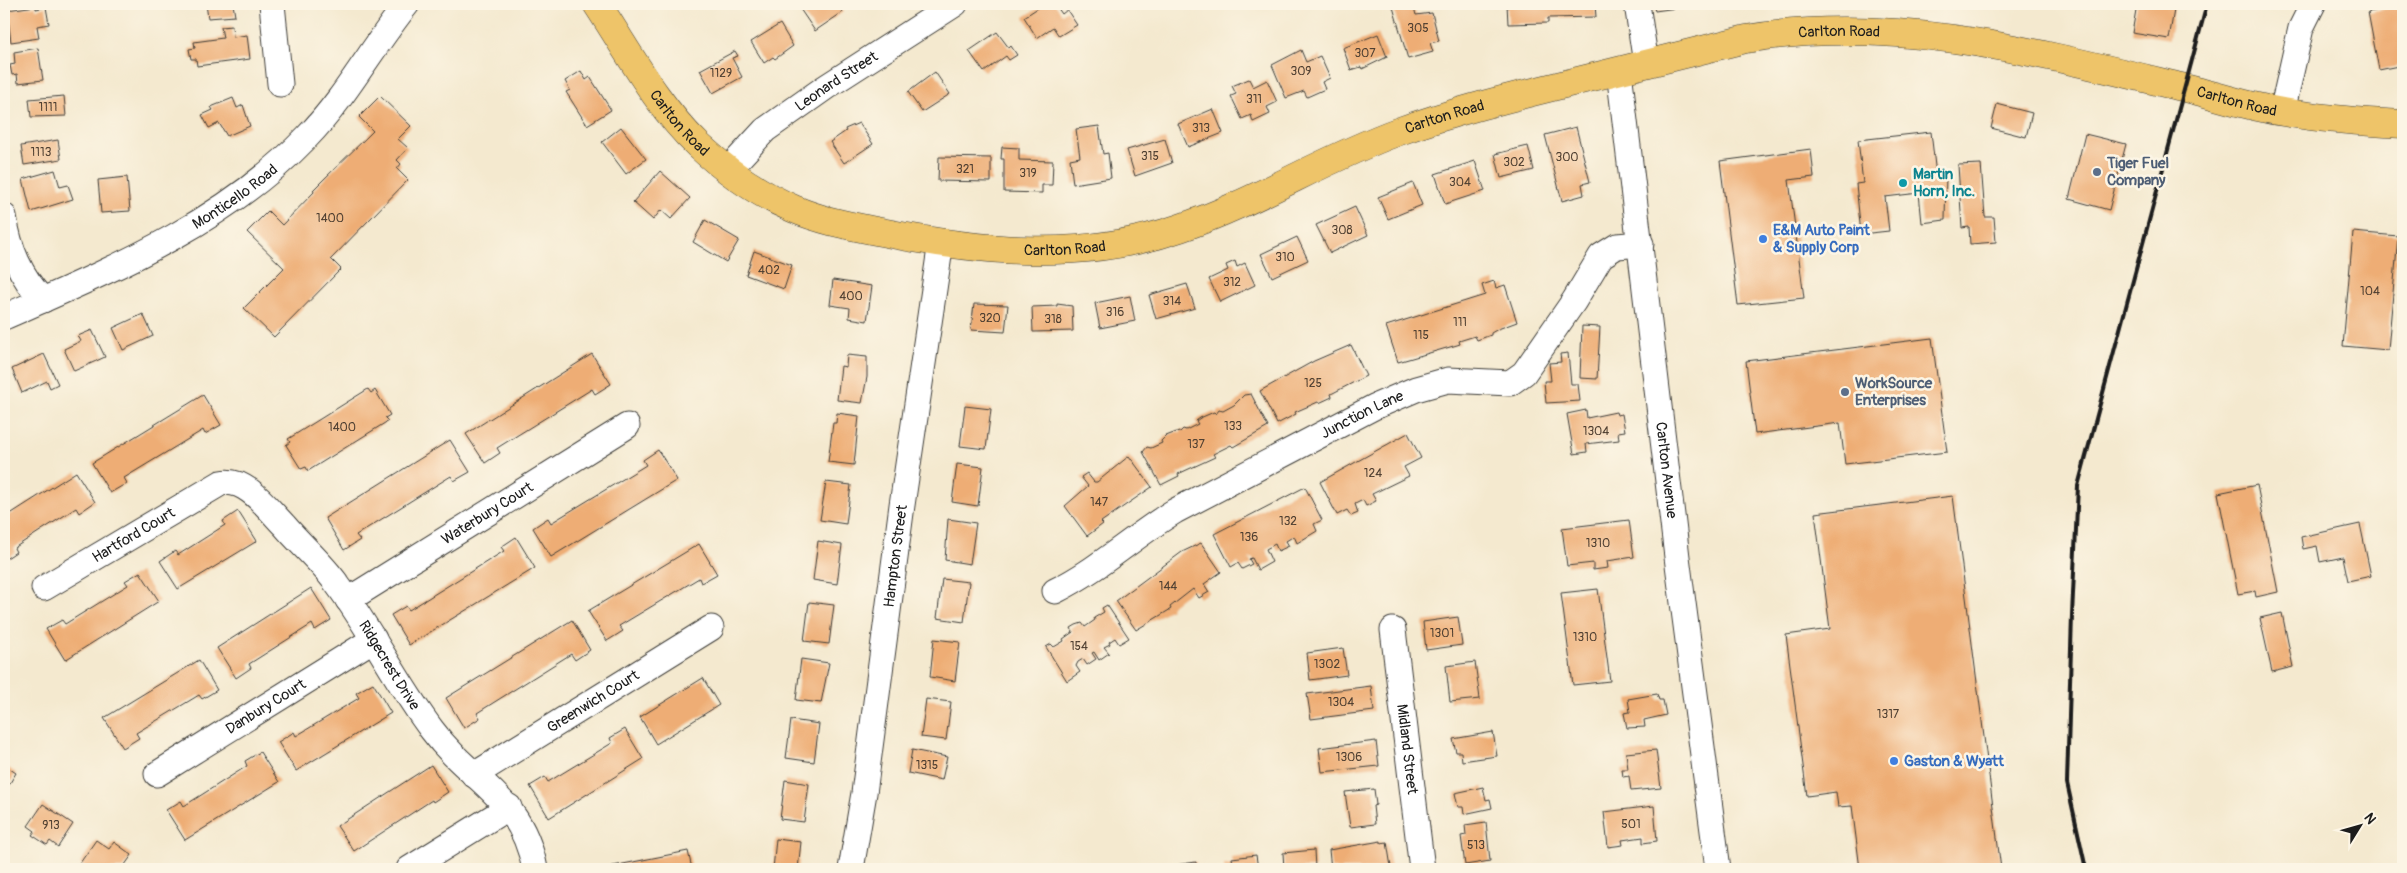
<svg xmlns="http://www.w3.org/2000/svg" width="2407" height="873" viewBox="0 0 2407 873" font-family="Pangolin,sans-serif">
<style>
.building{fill:#eead75}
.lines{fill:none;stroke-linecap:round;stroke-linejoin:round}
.minor-casing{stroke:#3c3b37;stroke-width:27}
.major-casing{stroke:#3c3b37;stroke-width:29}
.minor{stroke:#fff;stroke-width:25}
.major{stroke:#eec469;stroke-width:28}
.rail{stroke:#1c1c1c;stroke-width:4}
.service-dot{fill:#5c6f8a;stroke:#fcf5e5;stroke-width:2}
.culture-dot{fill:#0f9aa8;stroke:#fcf5e5;stroke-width:2}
.shop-dot{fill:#3f7fe0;stroke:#fcf5e5;stroke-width:2}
.labels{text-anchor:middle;stroke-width:5;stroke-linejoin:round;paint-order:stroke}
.number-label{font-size:12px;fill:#504032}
.street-label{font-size:15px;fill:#1c1c1c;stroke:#fcf5e5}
.service-label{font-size:15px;font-weight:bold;fill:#4e5e75;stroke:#fcf5e5;text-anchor:start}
.culture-label{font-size:15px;font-weight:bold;fill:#0d838f;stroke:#fcf5e5;text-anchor:start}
.shop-label{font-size:15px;font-weight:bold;fill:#366cbe;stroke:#fcf5e5;text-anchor:start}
</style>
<rect width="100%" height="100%" fill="#fcf5e5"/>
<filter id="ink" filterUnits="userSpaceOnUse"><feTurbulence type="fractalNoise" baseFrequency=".02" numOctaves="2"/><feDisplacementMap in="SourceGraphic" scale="10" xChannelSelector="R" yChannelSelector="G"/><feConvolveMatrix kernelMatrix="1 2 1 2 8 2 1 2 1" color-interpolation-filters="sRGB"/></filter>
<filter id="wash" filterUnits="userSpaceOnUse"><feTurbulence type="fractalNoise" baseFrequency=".0096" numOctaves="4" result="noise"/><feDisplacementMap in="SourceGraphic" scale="20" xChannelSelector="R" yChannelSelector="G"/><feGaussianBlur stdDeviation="1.12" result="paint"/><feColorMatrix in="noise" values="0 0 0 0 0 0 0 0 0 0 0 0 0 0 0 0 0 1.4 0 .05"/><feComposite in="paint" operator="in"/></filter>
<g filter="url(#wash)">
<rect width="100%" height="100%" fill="#f4e9cf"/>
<g id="blocks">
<!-- building -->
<g class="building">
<path d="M206 4H233L235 16 208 18Z"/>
<path d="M808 4H837L843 12 815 31 800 9Z"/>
<path d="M1039 4H1055L1062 14 1067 10 1077 25 1059 36 1053 27 1037 38 1024 17 1041 6Z"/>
<path d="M1405 4H1413L1416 15 1432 13 1439 41 1430 43 1433 52 1408 59 1393 7Z"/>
<path d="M1507 4H1595L1596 17 1548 18V23L1508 24Z"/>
<path d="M1653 4H1691V6L1655 11Z"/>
<path d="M2137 4H2175L2169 39 2132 33Z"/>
<path d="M2395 4H2403V65L2379 70 2368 12 2396 7Z"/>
<path d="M36 6V9L46 7 49 24 37 26 39 38 11 42 7 10Z"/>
<path d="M780 24 793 46 775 59 773 57 764 63 751 42Z"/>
<path d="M232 26 233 37 247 35 250 59 197 66 196 59H191L189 49 195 48 194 42 223 38 221 27Z"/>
<path d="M997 32 1009 48 1011 46 1017 55 1009 60 1006 56 984 72 969 51Z"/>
<path d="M1378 34 1387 57 1362 69 1361 67 1351 70 1343 48Z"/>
<path d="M38 48 43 80 18 83 17 74 12 75 10 65 15 64 14 52Z"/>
<path d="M1301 50 1306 62 1320 56 1330 78 1322 82 1325 89 1307 97 1304 91 1286 98 1272 65Z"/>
<path d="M735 51 738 56 732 58 742 77 713 93 700 70Z"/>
<path d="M581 71 586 80 590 77 611 110 587 125 566 92 570 90 565 81Z"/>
<path d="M935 72 950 94 922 112 908 92Z"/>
<path d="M1249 79 1253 87 1267 80 1277 102 1267 107 1270 114 1253 122 1251 115 1242 119 1231 96 1236 94 1232 86Z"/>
<path d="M64 96 66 116 31 117 29 99Z"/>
<path d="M380 96 411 126 398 139 408 148 397 160 401 164 397 169 408 180 331 259 341 269 274 337 244 308 284 268 247 232 268 211 282 225 314 192 313 190 321 182 373 131 359 117Z"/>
<path d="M233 98 237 108 243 105 250 126 227 136 219 123 209 128 202 115 213 110 211 107Z"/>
<path d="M1997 104 2032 113 2026 137 1991 128Z"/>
<path d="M1213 109 1223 133 1188 147 1178 124Z"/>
<path d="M859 123 873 144 844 163 830 142 846 131 845 129Z"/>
<path d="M1099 126 1103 154 1108 153 1111 178 1073 184 1070 159 1080 157 1076 129Z"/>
<path d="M621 127 646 159 626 174 602 142Z"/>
<path d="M1576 127 1590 182 1582 184 1584 195 1562 201 1545 135Z"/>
<path d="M1931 132 1936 175 1946 174 1945 220 1922 223 1919 193 1885 197 1889 231 1861 234 1856 184 1863 183 1858 140Z"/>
<path d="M2085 134 2126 144 2109 210 2069 199Z"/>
<path d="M1165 139 1172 163 1135 176 1127 150Z"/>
<path d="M58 140 61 159 24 165 21 146Z"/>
<path d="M1528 146 1534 170 1501 178 1495 154Z"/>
<path d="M1002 147 1019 148V160L1053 161 1052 185H1042V193L1004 192V159H1001Z"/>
<path d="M1811 149 1814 177 1789 180 1804 298 1738 305 1720 161Z"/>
<path d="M939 157 991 158V182L938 181Z"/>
<path d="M1475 161 1485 191 1445 204 1435 174Z"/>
<path d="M1981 164 1985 217H1994L1996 242 1970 244 1969 227 1962 228 1958 165Z"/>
<path d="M55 170 60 187 68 185 73 199 31 212 23 179Z"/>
<path d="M660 171 690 198 671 219 661 210 653 220 633 202Z"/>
<path d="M127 177 130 211 101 213 98 180Z"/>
<path d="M1413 183 1422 205 1388 219 1378 197Z"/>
<path d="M1355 207 1368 235 1330 253 1316 225Z"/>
<path d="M705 220 739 240 726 262 693 242Z"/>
<path d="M2353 232 2398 236 2388 350 2343 346Z"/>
<path d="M1297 237 1308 260 1272 277 1261 254Z"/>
<path d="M754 251 792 265 784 289 746 275Z"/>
<path d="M1235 261 1237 267 1245 263 1255 285 1220 302 1209 279 1228 270 1226 265Z"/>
<path d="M833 280 872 286 867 321 849 318 850 308 830 305Z"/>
<path d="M1494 281 1496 288 1505 285 1517 322 1498 329 1491 333V335L1477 340 1475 336 1459 341 1460 344 1457 345 1398 362 1386 326 1485 295 1482 285Z"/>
<path d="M1187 284 1195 308 1156 319 1149 295Z"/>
<path d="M1130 296 1135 321 1100 328 1095 303Z"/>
<path d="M974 304 1008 305 1005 332 971 330Z"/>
<path d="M1057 304 1072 306 1073 331 1033 332 1032 307 1057 306Z"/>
<path d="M143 314 153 336 123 350 113 328Z"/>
<path d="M1582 326 1600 327 1597 379 1580 378Z"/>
<path d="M92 330 105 357 74 371 64 349 81 341 78 336Z"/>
<path d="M1932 338 1947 452 1845 464 1840 423 1755 434 1746 361Z"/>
<path d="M1351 345 1366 376 1331 394 1332 397 1319 403 1318 402 1295 412 1296 414 1277 424 1260 391 1314 361Z"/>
<path d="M1568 353 1571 384H1578L1580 401 1546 403 1544 381H1551L1549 363 1561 362 1560 354Z"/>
<path d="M44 354 58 384 50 388 47 381 22 393 12 369Z"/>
<path d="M592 354 611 384 595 394 592 389 513 438 497 448 500 453 485 463 466 434Z"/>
<path d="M847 355 867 357V377L862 403 837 400 841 366 846 367Z"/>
<path d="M368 389 371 393 375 390 390 415 385 418 388 421 308 471 306 467 301 469 286 445 290 442 288 439Z"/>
<path d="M1251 394 1268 427 1233 447 1231 445 1213 454 1215 457 1178 474 1179 476 1161 485 1143 452 1147 447 1151 448 1162 443 1161 441 1166 436 1179 431V433L1183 429 1186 430 1198 424 1196 421 1200 418 1214 412 1216 414 1219 410 1223 411 1234 405 1244 395Z"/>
<path d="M203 395 221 425 205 434 203 430 124 478 127 483 110 493 92 463Z"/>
<path d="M965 406 991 409 986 449 960 446Z"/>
<path d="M1586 410 1587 418 1616 412 1617 415 1622 414 1625 431 1618 432 1619 440 1586 444 1587 452 1574 454 1567 414Z"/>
<path d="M837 413 859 416 854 465 828 462 833 423H836Z"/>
<path d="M1408 433 1421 458 1404 467 1409 476 1372 494 1376 501 1366 506 1363 500 1355 504 1358 513 1351 516 1347 510 1337 515 1320 482Z"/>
<path d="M450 440 470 472 454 481 451 476 356 535 360 540 344 550 325 518Z"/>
<path d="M658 450 677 480 551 557 533 528 548 518 551 523 646 465 643 460Z"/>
<path d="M1129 456 1152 487 1101 522 1103 524 1087 536 1065 506 1088 486 1081 477 1087 473 1094 482H1097Z"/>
<path d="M957 464 983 467 978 506 952 502Z"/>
<path d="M76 472 95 502 79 513 76 508 14 548 16 552 4 560V518Z"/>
<path d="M826 482 851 485 846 524 820 520Z"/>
<path d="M2257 485 2278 592 2256 597 2255 591 2238 594 2218 493Z"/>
<path d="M1305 487 1322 520 1314 524 1317 531 1297 543 1294 536 1286 541 1289 546 1278 551 1275 544 1266 549 1272 562 1258 570 1252 558 1249 559 1252 564 1242 569 1238 563 1231 567 1214 534Z"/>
<path d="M1953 496 2001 869H1860L1852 806 1838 807 1836 792 1807 796 1786 635 1830 629 1815 513Z"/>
<path d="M238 511 257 541 178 589 160 561 175 551 178 555 225 525 223 521Z"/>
<path d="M948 519 976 523 970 564 945 560Z"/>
<path d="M1629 520 1634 557 1607 561 1608 568 1593 570V563L1567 566 1562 528Z"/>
<path d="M2360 524 2371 576 2348 581 2343 557 2320 562 2317 546 2303 549 2301 537Z"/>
<path d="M516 537 535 568 409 645 391 615 406 606 409 610 504 551 501 547Z"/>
<path d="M818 541 842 545 837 584 813 580Z"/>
<path d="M1201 543 1221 572 1204 584 1209 592 1199 598 1193 589 1170 607 1171 609 1136 630 1116 601 1182 552Z"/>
<path d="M699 544 717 574 701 583 699 578 619 626 623 631 607 641 588 611Z"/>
<path d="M140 572 159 601 65 660 46 629 62 620 65 624 128 585 125 581Z"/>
<path d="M942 579 969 582 964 622 937 618Z"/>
<path d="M311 588 331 620 315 630 312 624 249 664 251 668 236 678 217 648Z"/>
<path d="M1598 589 1610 681 1573 685 1561 593Z"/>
<path d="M809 602 834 605 829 644 804 641Z"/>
<path d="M1107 605 1129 638 1119 644 1115 638 1109 642 1110 644 1104 647 1109 653 1099 660 1094 652 1092 653 1096 659 1087 665 1083 659 1078 662 1076 666 1080 672 1067 681 1046 647 1051 644 1054 647 1064 641 1063 639 1073 632 1071 628 1076 625 1082 623 1085 627 1095 620 1094 618 1104 612 1102 608Z"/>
<path d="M2282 613 2293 667 2272 672 2260 618Z"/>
<path d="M1458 617 1462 645 1426 650 1423 622Z"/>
<path d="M572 620 590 650 575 660 571 654 477 713 480 718 464 728 446 698Z"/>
<path d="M934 639 960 642 955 681 930 677Z"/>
<path d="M1343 648 1347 675 1310 680 1307 653Z"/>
<path d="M801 659 829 663 821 703 796 700Z"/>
<path d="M199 660 217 690 202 699 199 695 136 733 139 738 123 748 104 718Z"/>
<path d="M1475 662 1480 699 1450 702 1446 666Z"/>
<path d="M703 678 719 705 656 744 640 717Z"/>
<path d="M373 683 391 713 296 771 278 742 294 732 296 736 359 698 356 693Z"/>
<path d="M1371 686 1374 711 1311 719 1307 694Z"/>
<path d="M1657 694 1659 700H1663L1666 715 1644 720 1645 727 1627 728 1624 713 1630 712 1628 699Z"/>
<path d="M926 699 951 702 946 740 921 737Z"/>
<path d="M791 720 819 724 814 762 786 758Z"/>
<path d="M625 729 643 759 549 818 530 786 545 777 548 782 612 743 610 738Z"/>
<path d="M1493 732 1497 756 1462 761 1461 752H1456L1453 739Z"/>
<path d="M1376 741 1379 766 1322 772 1319 748Z"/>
<path d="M912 750 947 757 942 780 908 773Z"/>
<path d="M1656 750 1661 788 1631 791 1629 776 1623 777 1622 769H1628L1626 753Z"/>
<path d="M260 752 279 782 185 840 166 810 181 801 184 806 247 766 245 761Z"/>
<path d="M4 765 16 773 4 793Z"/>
<path d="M431 765 448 792 433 802 432 800 354 851 337 826Z"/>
<path d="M785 780 809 784 804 822 780 819Z"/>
<path d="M1483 787 1486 800 1490 799 1492 808 1464 814 1463 807H1458L1455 793Z"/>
<path d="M1374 789 1376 805 1373 806 1375 824 1350 827 1345 792Z"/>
<path d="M43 804 73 824 58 847 50 841 47 845 32 835 35 831 28 826Z"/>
<path d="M1654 806 1657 841 1643 843V837L1622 840 1623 845 1608 847 1604 812Z"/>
<path d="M1486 822 1490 861 1465 865 1461 836 1466 835 1465 825Z"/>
<path d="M776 839 801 842 798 869H773Z"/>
<path d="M96 840 109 849 114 842 132 855 122 869H87L80 863Z"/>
<path d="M1381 841V843L1387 842 1391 867 1385 869H1331L1329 850Z"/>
<path d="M1314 850 1315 868 1284 869 1283 853Z"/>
<path d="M688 851 692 869H603V868Z"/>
<path d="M1256 855 1258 869H1225L1224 865 1233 864 1232 858Z"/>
<path d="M1196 862V869H1175V865Z"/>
</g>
</g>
</g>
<g filter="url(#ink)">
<use href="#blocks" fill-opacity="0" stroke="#3c3b37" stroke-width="1"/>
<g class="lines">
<!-- minor casing -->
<g class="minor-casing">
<g id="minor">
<path d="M272 4 280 84"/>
<path d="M1637 4 1646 64"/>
<path id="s1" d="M1619 71 1677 557 1718 869"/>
<path d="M2282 112 2301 28 2313 4"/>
<path id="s2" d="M728 170 765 130 826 87 955 4"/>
<path d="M4 216C9 249 20 276 43 300"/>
<path id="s3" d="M4 317C111 270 225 223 307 137 346 97 372 47 407 4"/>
<path id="s4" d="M44 588 221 483C246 477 268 509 284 525 301 545 322 563 337 584 372 631 397 684 432 730 472 784 521 795 535 869"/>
<path id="s5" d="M1055 591C1098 570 1134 536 1175 511L1374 407 1416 389 1448 380 1510 383 1524 373 1574 301 1601 256 1617 246 1641 244"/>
<path id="s6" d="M348 600 627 426"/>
<path id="s7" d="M1393 630 1422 869"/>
<path id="s8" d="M157 774 374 639"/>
<path id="s9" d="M474 775 711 628"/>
<path d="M409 869 509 807"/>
<path id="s10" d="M851 869 864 793 902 505 941 242"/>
</g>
</g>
<!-- major casing -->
<g class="major-casing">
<g id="major">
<path id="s11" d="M597 4C628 51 657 106 698 145 726 171 759 194 794 209 822 221 851 226 881 232 980 252 1083 262 1180 228 1255 203 1323 159 1397 132 1452 112 1508 98 1565 84 1625 69 1685 54 1746 39 1891 14 2036 52 2177 86 2212 94 2248 107 2283 112 2323 119 2363 122 2403 124"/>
</g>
</g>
<!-- minor -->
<use href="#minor" class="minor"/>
<!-- major -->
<use href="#major" class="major"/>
<!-- rail -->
<path class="rail" d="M2086 869 2067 783 2072 615 2078 486 2207 4"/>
</g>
</g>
<!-- markers -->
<g class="service-dot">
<circle cx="2097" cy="172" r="5"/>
<circle cx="1845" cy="392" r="5"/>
</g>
<circle class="culture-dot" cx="1903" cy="183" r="5"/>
<g class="shop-dot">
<circle cx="1763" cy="239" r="5"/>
<circle cx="1894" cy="761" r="5"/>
</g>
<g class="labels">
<!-- number labels -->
<g class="number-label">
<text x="1418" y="32">305</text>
<text x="1365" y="57">307</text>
<text x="1301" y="75">309</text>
<text x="721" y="77">1129</text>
<text x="1254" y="103">311</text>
<text x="48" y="111">1111</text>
<text x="1201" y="132">313</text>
<text x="41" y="156">1113</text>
<text x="1150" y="160">315</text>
<text x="1567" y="161">300</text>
<text x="1514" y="166">302</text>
<text x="965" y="173">321</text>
<text x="1028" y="177">319</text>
<text x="1460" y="186">304</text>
<text x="330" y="222">1400</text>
<text x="1342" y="234">308</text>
<text x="1285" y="261">310</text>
<text x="769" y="274">402</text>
<text x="1232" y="286">312</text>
<text x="2370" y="295">104</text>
<text x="851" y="300">400</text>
<text x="1172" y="305">314</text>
<text x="1115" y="316">316</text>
<text x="990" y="322">320</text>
<text x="1053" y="323">318</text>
<text x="1460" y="326">111</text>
<text x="1421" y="339">115</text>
<text x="1313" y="387">125</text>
<text x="1233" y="430">133</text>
<text x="342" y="431">1400</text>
<text x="1596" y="435">1304</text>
<text x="1196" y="448">137</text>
<text x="1373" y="477">124</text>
<text x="1099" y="506">147</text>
<text x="1288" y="525">132</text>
<text x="1249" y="541">136</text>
<text x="1598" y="547">1310</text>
<text x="1168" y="590">144</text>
<text x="1442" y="637">1301</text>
<text x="1585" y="641">1310</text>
<text x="1079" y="650">154</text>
<text x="1327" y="668">1302</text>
<text x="1341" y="706">1304</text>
<text x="1888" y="718">1317</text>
<text x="1349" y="761">1306</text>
<text x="927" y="769">1315</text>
<text x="1631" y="828">501</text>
<text x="51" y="829">913</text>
<text x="1476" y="849">513</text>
</g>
<!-- street labels -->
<g class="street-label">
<text dy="5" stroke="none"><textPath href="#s11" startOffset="1375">Carlton Road</textPath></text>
<text dy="5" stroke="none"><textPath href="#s2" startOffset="141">Leonard Street</textPath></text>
<text dy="5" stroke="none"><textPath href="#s11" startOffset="1780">Carlton Road</textPath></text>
<text dy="5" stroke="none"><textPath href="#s11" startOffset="970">Carlton Road</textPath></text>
<text dy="5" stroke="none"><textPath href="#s11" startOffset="145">Carlton Road</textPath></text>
<text dy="5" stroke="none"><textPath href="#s3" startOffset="261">Monticello Road</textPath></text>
<text dy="5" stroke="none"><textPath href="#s11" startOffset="565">Carlton Road</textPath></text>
<text dy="5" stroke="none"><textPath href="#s5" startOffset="355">Junction Lane</textPath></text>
<text dy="5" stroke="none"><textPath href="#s1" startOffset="402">Carlton Avenue</textPath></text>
<text dy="5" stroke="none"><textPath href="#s6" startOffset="164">Waterbury Court</textPath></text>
<text dy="5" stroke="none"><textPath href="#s4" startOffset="104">Hartford Court</textPath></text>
<text dy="5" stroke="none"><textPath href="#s10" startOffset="316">Hampton Street</textPath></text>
<text dy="5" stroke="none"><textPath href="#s4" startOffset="461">Ridgecrest Drive</textPath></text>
<text dy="5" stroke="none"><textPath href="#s9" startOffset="140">Greenwich Court</textPath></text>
<text dy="5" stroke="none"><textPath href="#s8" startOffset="128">Danbury Court</textPath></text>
<text dy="5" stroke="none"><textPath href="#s7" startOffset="120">Midland Street</textPath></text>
</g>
<!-- service labels -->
<g class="service-label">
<text x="2107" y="168">Tiger Fuel<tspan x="2107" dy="17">Company</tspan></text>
<text x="1855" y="388">WorkSource<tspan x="1855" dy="17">Enterprises</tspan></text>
</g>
<!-- culture labels -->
<g class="culture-label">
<text x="1913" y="179">Martin<tspan x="1913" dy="17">Horn, Inc.</tspan></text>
</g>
<!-- shop labels -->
<g class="shop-label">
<text x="1773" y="235">E&amp;M Auto Paint<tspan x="1773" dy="17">&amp; Supply Corp</tspan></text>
<text x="1904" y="766">Gaston &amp; Wyatt</text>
</g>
</g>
<!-- margin -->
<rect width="2407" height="873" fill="none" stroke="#fcf5e5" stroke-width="20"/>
<!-- north arrow -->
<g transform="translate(2360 826) rotate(53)" stroke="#fcf5e5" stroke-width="4" paint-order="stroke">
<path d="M0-4L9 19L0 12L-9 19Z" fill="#1c1c1c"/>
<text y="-8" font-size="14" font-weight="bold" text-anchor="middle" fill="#1c1c1c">N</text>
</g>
</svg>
